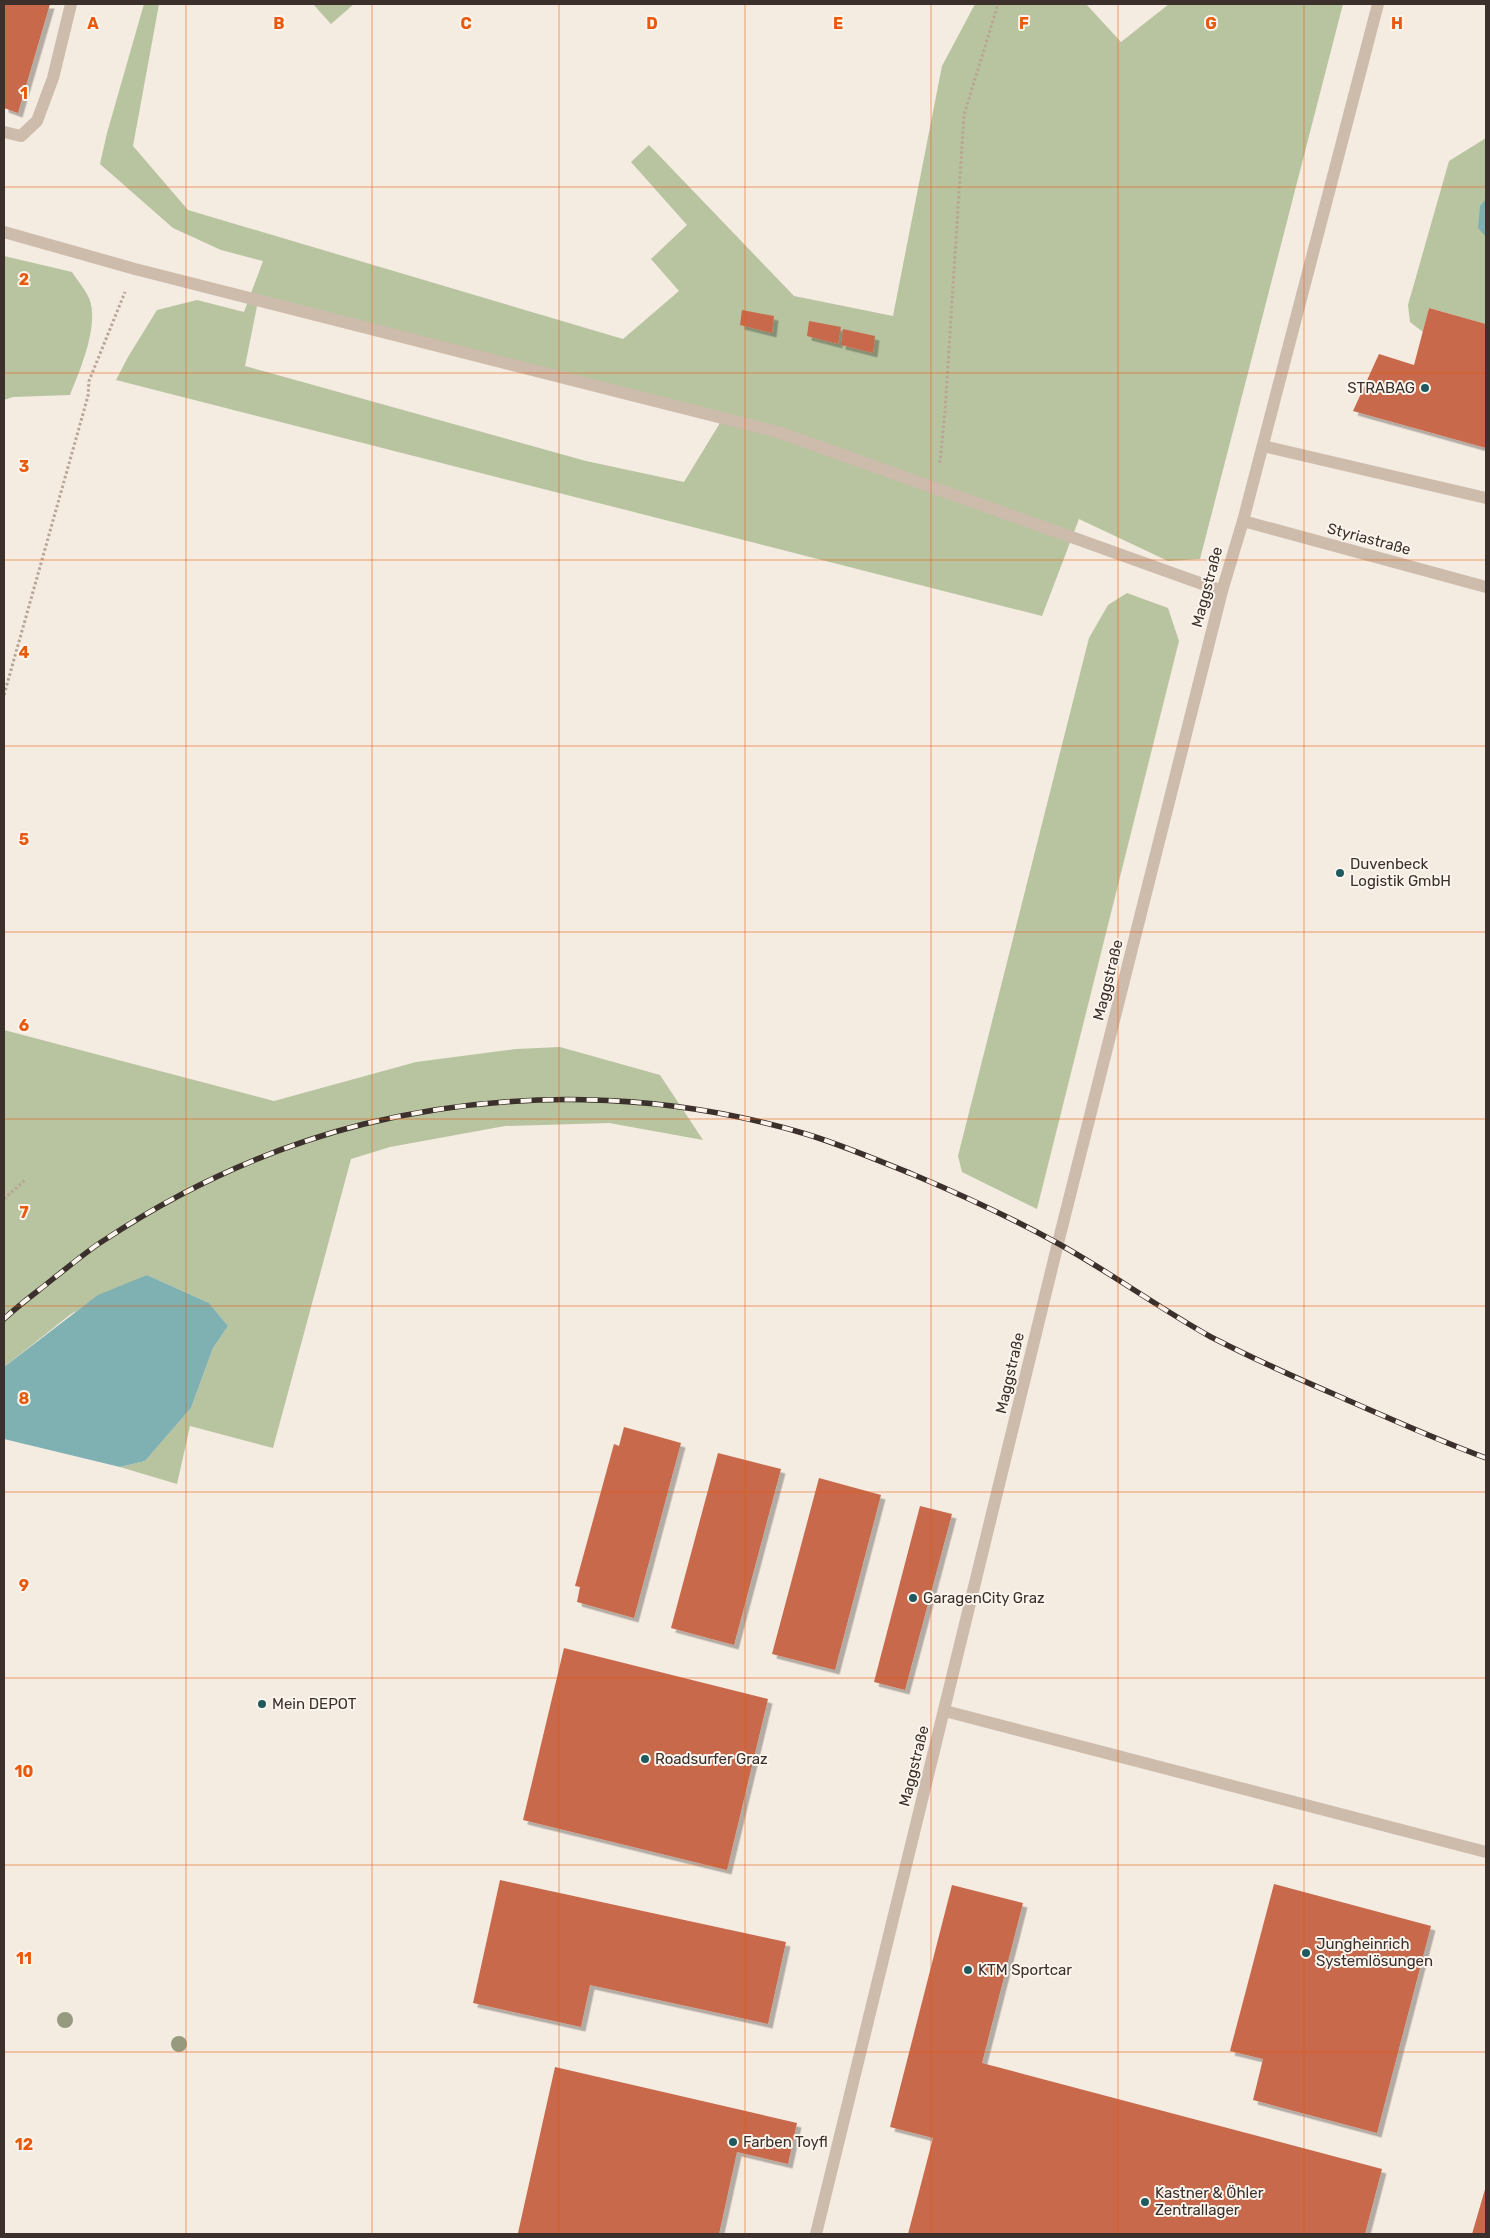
<svg xmlns="http://www.w3.org/2000/svg" width="1490" height="2238" viewBox="0 0 1490 2238" font-family="Rubik,sans-serif">
<style>
.green{fill:#b8c4a0;fill-rule:evenodd}
.water{fill:#7fb0b2}
.building{fill:#c8694b;filter:url(#shadow)}
.lines{fill:none;stroke-linecap:round;stroke-linejoin:round}
.path{stroke:#b9a596;stroke-width:3;stroke-dasharray:2.5 2.5;stroke-linecap:butt}
.service{stroke:#cdbbac;stroke-width:12}
.tertiary{stroke:#cdbbac;stroke-width:12}
.rail-casing{stroke:#3b302b;stroke-width:5.5}
.rail{stroke:#fbf5ee;stroke-width:4;stroke-dasharray:11;stroke-linecap:butt}
.tree{fill:#969b7f}
.grid{fill:none;stroke:#e8590c;stroke-width:1;stroke-opacity:0.55}
.poi-dot{fill:#1f5a5e;stroke:#fbf5ee;stroke-width:2}
.labels{text-anchor:middle;stroke-width:4;stroke-linejoin:round;paint-order:stroke}
.poi-label{font-size:15px;fill:#3b302b;stroke:#fbf5ee;text-anchor:start}
.street-label{font-size:15px;fill:#3b302b;stroke:#fbf5ee}
.grid-label{font-size:16px;text-anchor:middle;font-weight:bold;fill:#e8590c;stroke:#fbf5ee;stroke-width:4;stroke-linejoin:round;paint-order:stroke}
</style>
<defs>
<filter id="shadow"><feDropShadow dx="4.5" dy="4.5" stdDeviation="0" flood-color="#0004"/></filter>
</defs>
<rect width="100%" height="100%" fill="#f4ebe1"/>
<!-- green -->
<g class="green">
<path d="M144 4H159L133 146 188 210 623 339 679 291 651 259 687 225 631 162 649 145 794 296 893 316 942 66 975 4H1086L1121 42 1169 4H1343L1200 559 1168 561 1079 519 1042 616 116 380 128 357 157 310 197 300 244 312 263 261 221 250 173 228 100 164 107 133ZM258 301 723 418 684 482 586 461 245 366Z"/>
<path d="M313 4H354L331 24Z"/>
<path d="M1486 138V324L1429 308 1423 332 1410 322 1408 305 1449 161Z"/>
<path d="M4 256 72 272C77 280 85 289 89 298 100 324 80 370 70 395L13 397 4 400Z"/>
<path d="M1127 593 1168 608 1179 641 1037 1209 962 1172 958 1156 1089 638 1108 605Z"/>
<path d="M4 1030 274 1101 416 1062 516 1049 560 1047 660 1075 703 1140 609 1123 505 1126 390 1147 351 1159 273 1448 190 1426 177 1484 120 1467 145 1461 191 1408 213 1348 228 1326 209 1303 147 1275 71 1314 4 1367Z"/>
</g>
<!-- water -->
<g class="water">
<path d="M1486 199V237L1478 228 1480 206Z"/>
<path d="M147 1275 209 1303 228 1326 213 1348 191 1408 145 1461 120 1467 4 1439V1367L98 1295Z"/>
</g>
<!-- building -->
<g class="building">
<path d="M4 4H50L18 113 4 108Z"/>
<path d="M1429 308 1486 324V448L1353 411 1379 354 1414 365Z"/>
<path d="M742 310 774 316 772 333 740 325Z"/>
<path d="M809 321 841 327 838 344 807 336Z"/>
<path d="M843 329 875 336 873 353 841 345Z"/>
<path d="M624 1427 681 1443 634 1618 577 1602 580 1587 575 1586 614 1444 619 1446Z"/>
<path d="M718 1453 781 1469 734 1645 671 1628Z"/>
<path d="M819 1478 881 1495 835 1670 772 1654Z"/>
<path d="M920 1506 952 1514 905 1690 874 1682Z"/>
<path d="M564 1648 768 1699 727 1870 523 1820Z"/>
<path d="M500 1880 786 1942 768 2024 590 1985 581 2027 473 2003Z"/>
<path d="M1274 1884 1431 1926 1377 2133 1253 2100 1263 2059 1230 2051Z"/>
<path d="M952 1885 1023 1903 982 2063 1382 2169 1365 2234H908L933 2138 890 2127Z"/>
<path d="M555 2067 797 2123 788 2164 737 2152 719 2234 518 2233Z"/>
<path d="M1486 2186V2234H1472Z"/>
</g>
<g class="lines">
<!-- path -->
<g class="path">
<path d="M940 463 945 411 964 115 998 4"/>
<path d="M4 695 88 396 89 381 125 292"/>
<path d="M4 1199 25 1180"/>
</g>
<!-- service -->
<g class="service">
<path d="M4 132 21 136 37 121 53 78 71 4"/>
<path d="M4 232 135 269 781 433 1222 591"/>
<path d="M1263 446 1486 498"/>
<path d="M1243 521 1378 4"/>
<path d="M945 1711 1486 1852"/>
</g>
<!-- tertiary -->
<path class="tertiary" d="M816 2234 1058 1243 1222 591 1243 521 1486 587"/>
<!-- rail casing -->
<g class="rail-casing">
<path id="rail" d="M4 1319C20 1304 37 1292 54 1278 71 1265 88 1250 106 1239 185 1187 272 1147 364 1124 509 1089 662 1091 806 1134 842 1145 877 1160 912 1174 962 1195 1012 1218 1059 1244 1111 1273 1159 1308 1211 1337 1252 1358 1294 1377 1336 1395 1386 1417 1435 1439 1486 1458"/>
</g>
<!-- rail -->
<use href="#rail" class="rail"/>
</g>
<!-- trees -->
<g class="tree">
<circle cx="65" cy="2020" r="8"/>
<circle cx="179" cy="2044" r="8"/>
</g>
<!-- grid -->
<path class="grid" d="M186 4V2234M372 4V2234M559 4V2234M745 4V2234M931 4V2234M1118 4V2234M1304 4V2234M4 187H1486M4 373H1486M4 560H1486M4 746H1486M4 932H1486M4 1119H1486M4 1306H1486M4 1492H1486M4 1678H1486M4 1865H1486M4 2052H1486"/>
<!-- markers -->
<g class="poi-dot">
<circle cx="1425" cy="388" r="5"/>
<circle cx="1340" cy="873" r="5"/>
<circle cx="913" cy="1598" r="5"/>
<circle cx="262" cy="1704" r="5"/>
<circle cx="645" cy="1759" r="5"/>
<circle cx="1306" cy="1953" r="5"/>
<circle cx="968" cy="1970" r="5"/>
<circle cx="733" cy="2142" r="5"/>
<circle cx="1145" cy="2202" r="5"/>
</g>
<g class="labels">
<!-- poi labels -->
<g class="poi-label">
<text x="1415" y="393" text-anchor="end">STRABAG</text>
<text x="1350" y="869">Duvenbeck<tspan x="1350" dy="17">Logistik GmbH</tspan></text>
<text x="923" y="1603">GaragenCity Graz</text>
<text x="272" y="1709">Mein DEPOT</text>
<text x="655" y="1764">Roadsurfer Graz</text>
<text x="1316" y="1949">Jungheinrich<tspan x="1316" dy="17">Systemlösungen</tspan></text>
<text x="978" y="1975">KTM Sportcar</text>
<text x="743" y="2147">Farben Toyfl</text>
<text x="1155" y="2198">Kastner &amp; Öhler<tspan x="1155" dy="17">Zentrallager</tspan></text>
</g>
<!-- street labels -->
<g class="street-label">
<text transform="translate(1369 539) rotate(15)" y="5">Styriastraße</text>
<text transform="translate(1207 587) rotate(-75)" y="5">Maggstraße</text>
<text transform="translate(1108 980) rotate(-76)" y="5">Maggstraße</text>
<text transform="translate(1010 1373) rotate(-77)" y="5">Maggstraße</text>
<text transform="translate(914 1766) rotate(-76)" y="5">Maggstraße</text>
</g>
</g>
<g class="grid-label">
<text x="93" y="29">A</text>
<text x="279" y="29">B</text>
<text x="466" y="29">C</text>
<text x="652" y="29">D</text>
<text x="838" y="29">E</text>
<text x="1024" y="29">F</text>
<text x="1211" y="29">G</text>
<text x="1397" y="29">H</text>
<text x="24" y="99">1</text>
<text x="24" y="285">2</text>
<text x="24" y="472">3</text>
<text x="24" y="658">4</text>
<text x="24" y="845">5</text>
<text x="24" y="1031">6</text>
<text x="24" y="1218">7</text>
<text x="24" y="1404">8</text>
<text x="24" y="1591">9</text>
<text x="24" y="1777">10</text>
<text x="24" y="1964">11</text>
<text x="24" y="2150">12</text>
</g>
<!-- border -->
<rect width="1490" height="2238" fill="none" stroke="#3b302b" stroke-width="10"/>
</svg>
